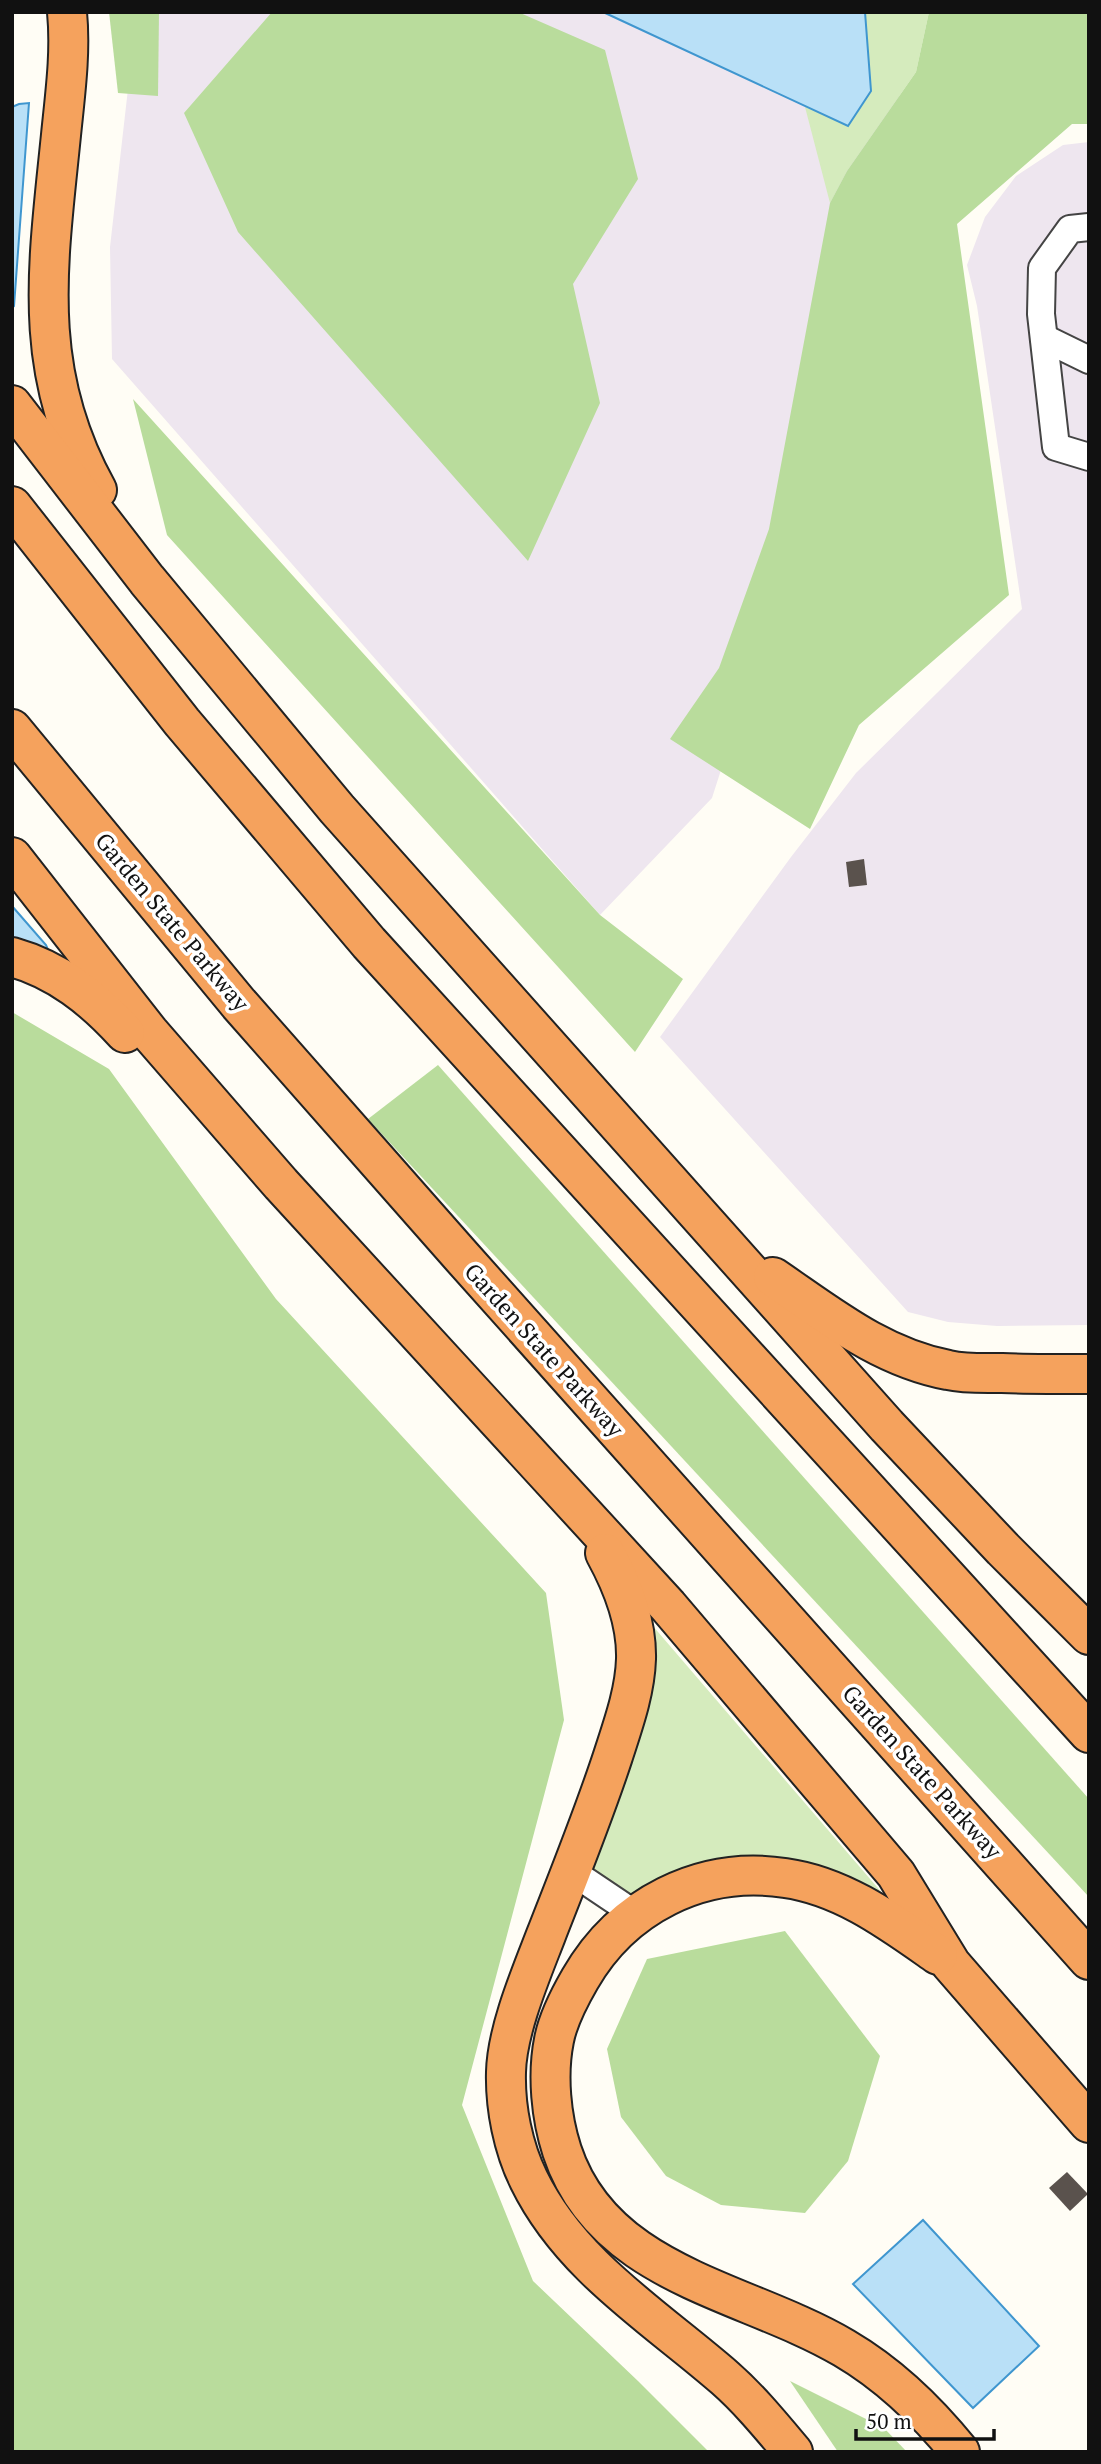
<svg xmlns="http://www.w3.org/2000/svg" width="1101" height="2464" viewBox="0 0 1101 2464" font-family="'PT Serif',serif">
<style>
.industrial{fill:#eee6ef}
.green{fill:#d5ebbd}
.forest{fill:#b9dc9c}
.water{fill:#b9e0f7;stroke:#3f96cf;stroke-width:2}
.building{fill:#5a524d}
.lines{fill:none;stroke-linecap:round;stroke-linejoin:round}
.minor-casing{stroke:#444;stroke-width:30}
.highway-casing{stroke:#222;stroke-width:42}
.minor{stroke:#fff;stroke-width:26}
.highway{stroke:#f5a25d;stroke-width:38}
.labels{text-anchor:middle;stroke-width:7;stroke-linejoin:round;paint-order:stroke}
.street-label{font-size:23px;fill:#111;stroke:#fff}
</style>
<rect width="100%" height="100%" fill="#fffdf5"/>
<!-- industrial -->
<g class="industrial">
<path d="M128 12H925L892 120 776 598 712 798 600 915 112 359 110 247 129 80Z"/>
<path d="M1089 142V1325L997 1326 948 1322 908 1312 660 1037 791 857 856 773 1022 609 977 306 967 265 985 217 1016 176 1063 145Z"/>
</g>
<!-- green -->
<g class="green">
<path d="M865 12H929L916 72 847 171 830 203 805 107 848 125 871 91Z"/>
<path d="M652 1625 889 1901 850 1884 628 1898 589 1867Z"/>
</g>
<!-- forest -->
<g class="forest">
<path d="M109 12H159L158 96 118 93Z"/>
<path d="M272 12H518L605 50 638 179 573 284 600 403 528 561 238 232 184 113Z"/>
<path d="M929 12H1089V124H1072L957 224 1009 595 859 725 810 829 670 739 719 668 769 529 830 203 847 171 916 72Z"/>
<path d="M133 399 600 915 683 979 635 1052 167 535Z"/>
<path d="M12 1012 109 1069 276 1299 546 1593 564 1720 462 2105 533 2281 638 2381 709 2452H12Z"/>
<path d="M438 1065 1089 1799V1897L368 1119Z"/>
<path d="M785 1931 880 2056 848 2161 805 2213 721 2205 666 2176 621 2117 607 2049 647 1959Z"/>
<path d="M790 2381 884 2428 907 2452H838Z"/>
</g>
<!-- water -->
<g class="water">
<path d="M603 12H865L871 91 848 126Z"/>
<path d="M29 103 14 306 12 308V107L19 104Z"/>
<path d="M12 906 46 945 51 956 12 940Z"/>
<path d="M923 2220 1039 2346 973 2408 853 2284Z"/>
</g>
<!-- building -->
<g class="building">
<path d="M864 859 867 885 849 887 846 862Z"/>
<path d="M1067 2172 1088 2194 1070 2211 1049 2188Z"/>
</g>
<g class="lines">
<!-- minor casing -->
<g class="minor-casing">
<g id="minor">
<path d="M1089 227 1070 229 1042 268 1041 314 1056 447 1089 457"/>
<path d="M1044 338 1089 360"/>
<path d="M571 1871 635 1914"/>
</g>
</g>
<!-- highway casing -->
<g class="highway-casing">
<g id="highway">
<path d="M67 12C71 53 65 95 61 135 48 264 30 370 97 490"/>
<path d="M12 405 147 580 337 809 887 1426 1003 1549 1089 1635"/>
<path d="M12 506 182 722 369 943 1089 1733"/>
<path d="M12 729 239 1004 462 1257 1089 1960"/>
<path d="M12 857 149 1032 281 1184 668 1606 896 1874 951 1964 1089 2123"/>
<path d="M12 957C58 970 93 998 125 1033"/>
<path d="M773 1277C829 1315 880 1357 948 1370 966 1374 984 1373 1002 1373 1031 1374 1060 1374 1089 1374"/>
<path d="M605 1553C622 1584 637 1622 636 1659 635 1692 623 1725 613 1756 593 1817 569 1876 546 1935 531 1974 507 2030 506 2072 505 2107 513 2148 529 2180 571 2266 655 2317 725 2378 750 2400 771 2426 793 2452"/>
<path d="M938 1955C891 1922 843 1886 785 1878 701 1865 622 1906 580 1979 569 1998 558 2019 554 2040 547 2075 551 2117 562 2151 603 2276 746 2290 844 2348 890 2375 927 2411 960 2452"/>
</g>
</g>
<!-- minor -->
<use href="#minor" class="minor"/>
<!-- highway -->
<use href="#highway" class="highway"/>
</g>
<g class="labels">
<!-- street labels -->
<g class="street-label">
<text transform="translate(172 922) rotate(50)" y="8">Garden State Parkway</text>
<text transform="translate(544 1350) rotate(48)" y="8">Garden State Parkway</text>
<text transform="translate(922 1772) rotate(48)" y="8">Garden State Parkway</text>
</g>
</g>
<!-- border -->
<rect width="1101" height="2464" fill="none" stroke="#111111" stroke-width="28"/>
<!-- scale -->
<path d="M856 2429v10h138v-10" fill="none" stroke="#111111" stroke-width="3.5"/>
<text x="866" y="2429" font-size="21" fill="#111111" stroke="#ffffff" stroke-width="5" paint-order="stroke">50 m</text>
</svg>
